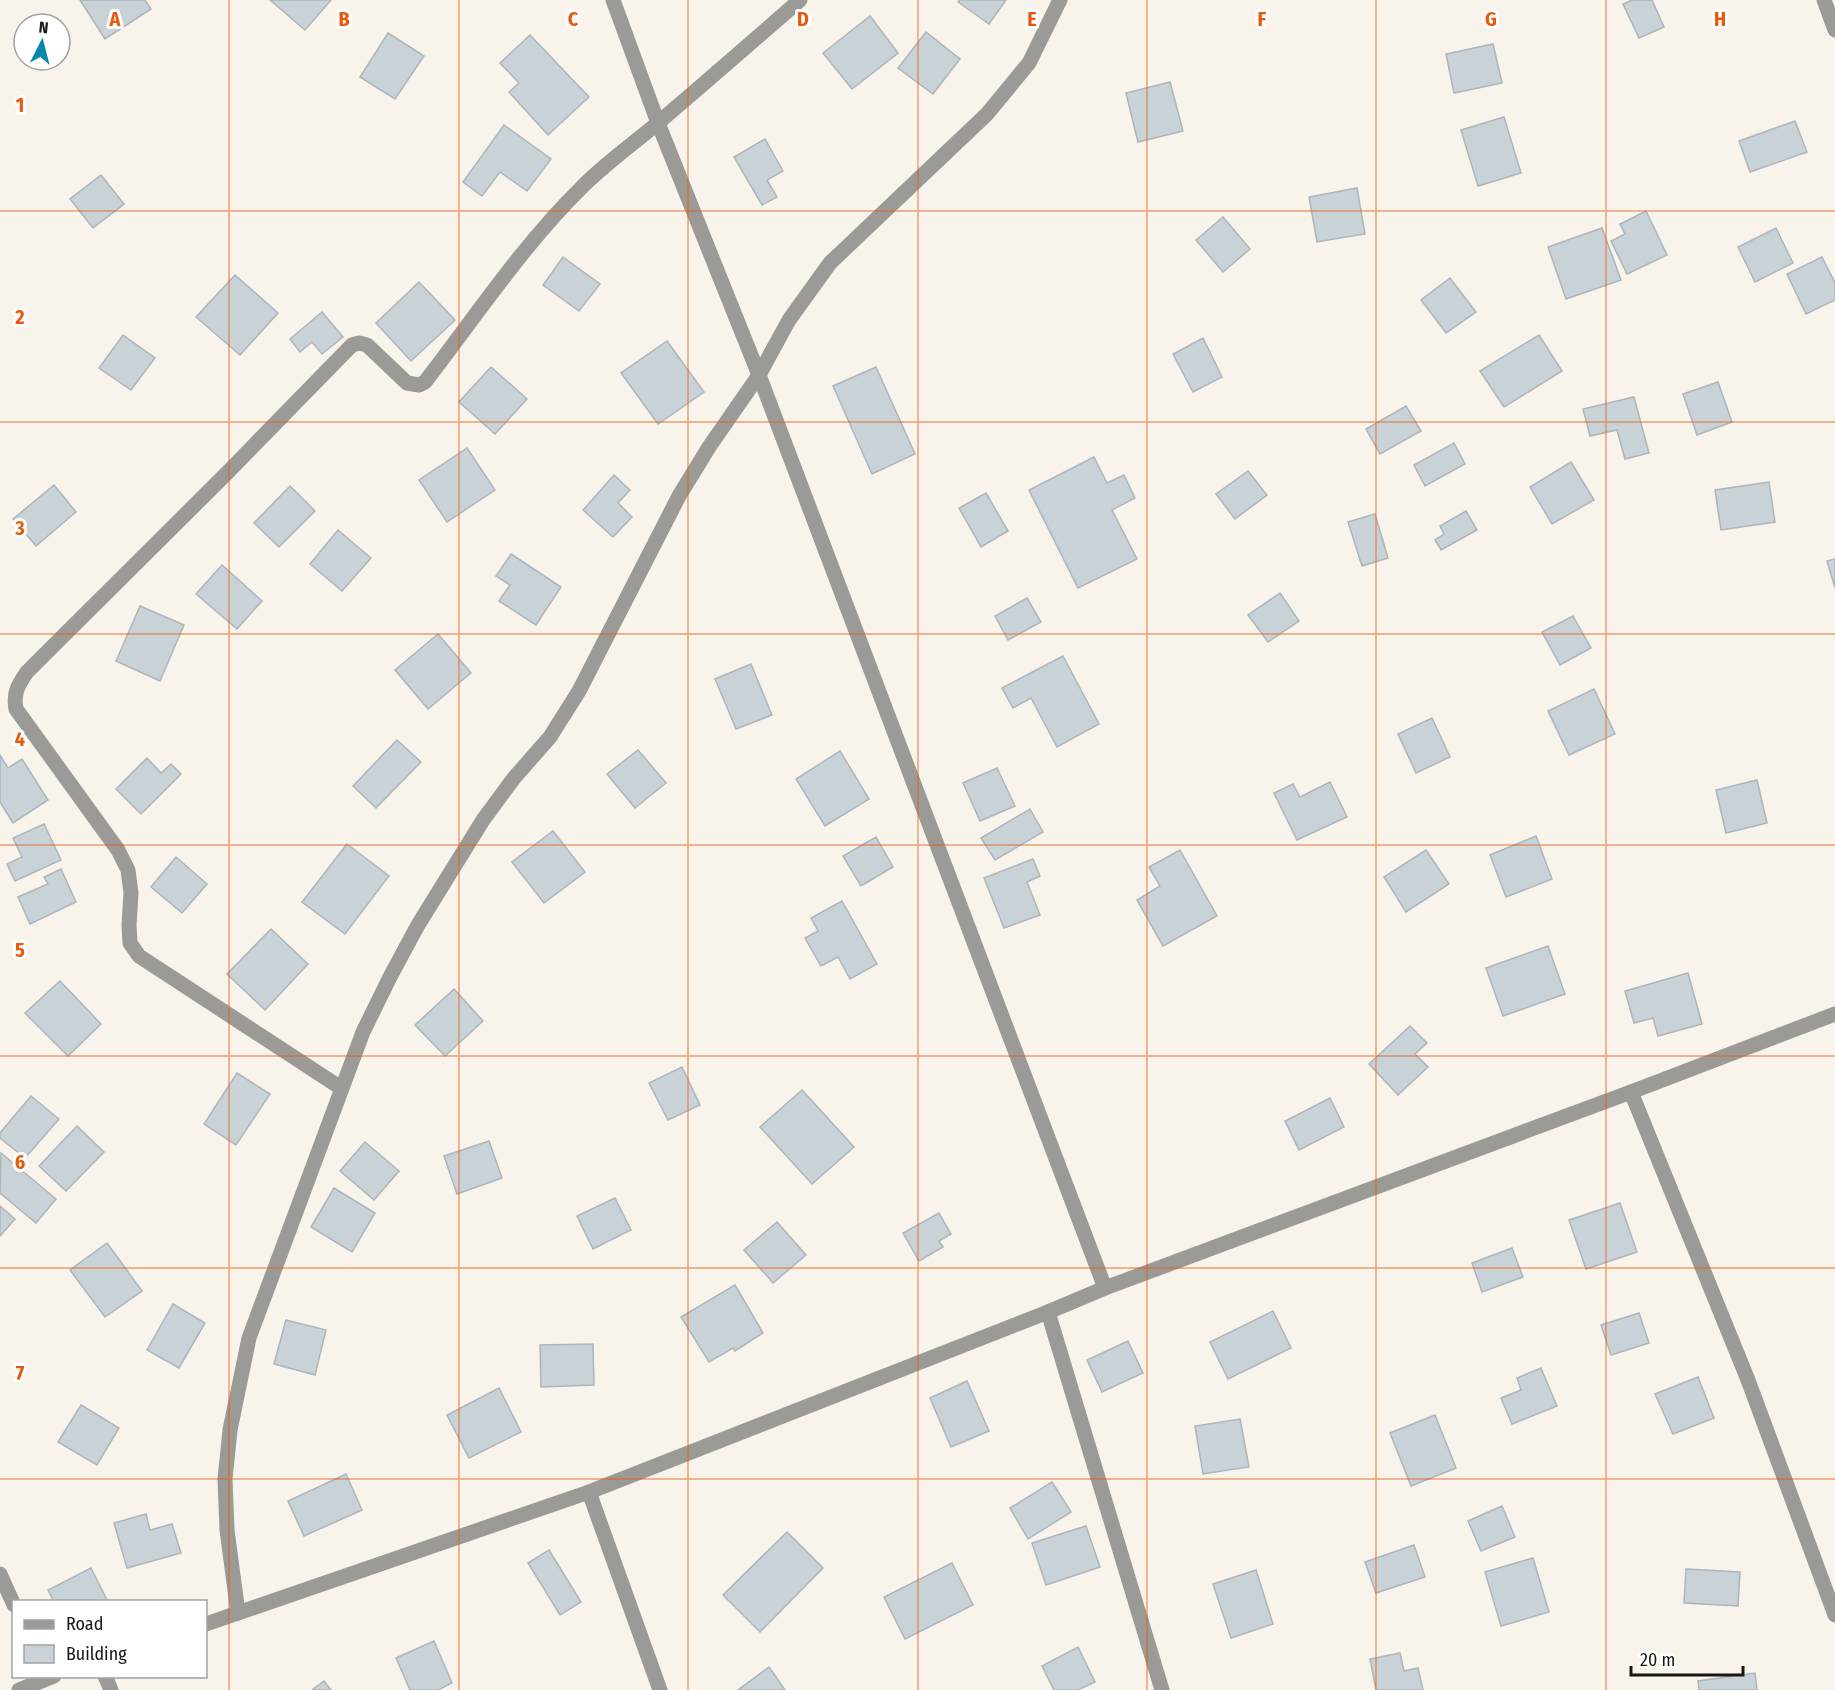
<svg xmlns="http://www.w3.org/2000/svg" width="1835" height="1690" viewBox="0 0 1835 1690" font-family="'Fira Sans Condensed',sans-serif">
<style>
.building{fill:#c9d3d7;stroke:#acb6ba;stroke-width:1.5}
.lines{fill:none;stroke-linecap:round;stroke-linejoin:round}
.minor{stroke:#9b9a96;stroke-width:15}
.grid{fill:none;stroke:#e8590c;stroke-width:1.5;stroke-opacity:0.55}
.grid-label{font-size:20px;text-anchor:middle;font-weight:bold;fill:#e8590c;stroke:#fff;stroke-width:6;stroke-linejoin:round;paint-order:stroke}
</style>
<rect width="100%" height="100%" fill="#f8f4eb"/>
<!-- building -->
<g class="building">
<path d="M80 0H145L151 9 105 39Z"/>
<path d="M270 0H331L305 30Z"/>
<path d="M960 0H1006L989 24 958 2Z"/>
<path d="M1632 0H1652L1664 27 1639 38 1623 4Z"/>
<path d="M870 16 898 53 852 89 823 53Z"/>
<path d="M926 32 960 59 933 94 898 68Z"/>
<path d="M388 33 424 56 395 99 360 77Z"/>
<path d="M530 35 589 97 548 135 509 92 519 83 500 63Z"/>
<path d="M1493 44 1502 83 1454 93 1446 54Z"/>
<path d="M1170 82 1183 131 1138 142 1126 93Z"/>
<path d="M1504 117 1521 173 1478 186 1461 130Z"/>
<path d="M1795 121 1807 152 1750 172 1739 141Z"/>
<path d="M504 125 551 159 527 191 500 172 482 196 463 182Z"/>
<path d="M765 139 783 171 767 180 777 197 762 205 734 157Z"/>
<path d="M101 175 124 204 93 228 70 199Z"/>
<path d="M1357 188 1365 234 1317 242 1309 197Z"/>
<path d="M1646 211 1667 255 1627 274 1611 241 1625 234 1620 224Z"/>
<path d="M1223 217 1250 249 1223 272 1196 240Z"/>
<path d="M1602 228 1621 280 1566 299 1548 247Z"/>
<path d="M1776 228 1793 263 1755 282 1738 247Z"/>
<path d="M563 257 600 284 579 311 543 285Z"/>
<path d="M1822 257 1835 283V300L1806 314 1787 274Z"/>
<path d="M235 275 278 313 240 355 196 317Z"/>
<path d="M1450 278 1476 312 1446 333 1421 300Z"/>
<path d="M419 282 455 320 411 361 376 323Z"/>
<path d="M322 312 343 337 322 354 312 342 300 352 290 339Z"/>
<path d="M123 335 155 358 131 390 99 368Z"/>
<path d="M1539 335 1562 371 1504 407 1480 371Z"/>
<path d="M1203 338 1222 377 1193 392 1173 354Z"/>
<path d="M667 341 704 392 658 424 621 373Z"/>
<path d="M491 367 527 399 495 434 459 402Z"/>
<path d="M876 367 915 454 872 474 833 386Z"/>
<path d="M1718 382 1732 422 1697 435 1683 394Z"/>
<path d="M1634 397 1649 453 1625 459 1617 430 1590 436 1583 409Z"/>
<path d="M1406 406 1421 431 1380 454 1366 429Z"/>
<path d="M1454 443 1465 464 1425 486 1414 465Z"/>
<path d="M467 448 495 490 447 522 419 480Z"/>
<path d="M1094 457 1107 483 1124 475 1135 498 1112 510 1137 559 1078 588 1029 490Z"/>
<path d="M1571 462 1594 500 1552 524 1530 487Z"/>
<path d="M1248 471 1267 495 1235 519 1216 494Z"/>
<path d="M614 475 630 490 618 503 632 517 613 537 583 510Z"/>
<path d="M1769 482 1775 522 1721 530 1715 490Z"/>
<path d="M54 485 76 512 36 546 13 519Z"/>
<path d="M290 486 315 511 279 547 254 523Z"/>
<path d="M986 493 1008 531 981 547 959 508Z"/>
<path d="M1466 511 1477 530 1441 550 1435 540 1444 534 1440 526Z"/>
<path d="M1375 514 1388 558 1362 566 1348 522Z"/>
<path d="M338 530 371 558 342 591 310 564Z"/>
<path d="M511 554 561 587 536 625 499 601 510 585 496 576Z"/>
<path d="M1835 559V588L1827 561Z"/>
<path d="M222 565 262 601 237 629 196 594Z"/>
<path d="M1280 593 1299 621 1268 642 1248 615Z"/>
<path d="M1027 598 1041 622 1008 640 995 616Z"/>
<path d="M140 606 184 625 160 681 116 661Z"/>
<path d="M1573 616 1591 648 1560 665 1542 632Z"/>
<path d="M438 634 471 673 428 709 395 670Z"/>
<path d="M1063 656 1099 724 1057 747 1031 698 1013 708 1002 688Z"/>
<path d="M751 664 772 715 736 729 715 679Z"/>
<path d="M1594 689 1615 734 1569 755 1548 711Z"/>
<path d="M1432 718 1450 757 1416 773 1398 734Z"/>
<path d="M397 740 421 762 376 808 353 786Z"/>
<path d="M638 750 666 783 635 808 607 774Z"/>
<path d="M840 751 869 799 825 826 796 779Z"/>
<path d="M0 755 8 768 22 759 48 800 13 823 0 802Z"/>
<path d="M147 758 161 773 171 764 181 774 141 814 116 789Z"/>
<path d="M997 768 1015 806 980 821 963 783Z"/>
<path d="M1757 780 1767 823 1726 833 1716 790Z"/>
<path d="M1330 782 1347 817 1297 840 1274 793 1293 784 1300 797Z"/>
<path d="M1030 809 1043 832 995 860 981 838Z"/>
<path d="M44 824 61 860 15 881 7 864 22 857 13 838Z"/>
<path d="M553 831 585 872 544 903 512 862Z"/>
<path d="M1536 836 1552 879 1506 897 1490 855Z"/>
<path d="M876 837 893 867 861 886 843 856Z"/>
<path d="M347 844 389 876 345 934 302 902Z"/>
<path d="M1180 850 1217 916 1163 946 1137 900 1160 886 1149 867Z"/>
<path d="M1426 850 1449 884 1406 912 1384 877Z"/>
<path d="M176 857 207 884 182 913 151 887Z"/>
<path d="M1033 859 1040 876 1027 882 1040 915 1004 928 984 878Z"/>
<path d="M61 869 76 902 30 924 18 897 48 884 44 877Z"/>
<path d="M842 901 877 964 850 979 838 957 821 966 805 938 818 931 811 918Z"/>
<path d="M271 929 308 964 265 1010 227 974Z"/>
<path d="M1548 946 1565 994 1503 1016 1486 968Z"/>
<path d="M1688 973 1702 1024 1658 1036 1653 1018 1634 1023 1625 991Z"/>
<path d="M60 981 101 1024 68 1056 25 1013Z"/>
<path d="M454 989 483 1021 445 1056 415 1025Z"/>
<path d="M1410 1026 1427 1043 1415 1054 1428 1067 1398 1095 1369 1064Z"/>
<path d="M682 1067 700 1105 668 1120 649 1083Z"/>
<path d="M237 1073 270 1094 236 1145 204 1124Z"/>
<path d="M802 1090 854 1147 812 1184 760 1127Z"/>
<path d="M31 1096 59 1119 25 1158 0 1138V1133Z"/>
<path d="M1330 1098 1344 1127 1299 1150 1285 1121Z"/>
<path d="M77 1126 104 1152 66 1191 39 1166Z"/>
<path d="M489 1141 502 1178 457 1194 444 1156Z"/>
<path d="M365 1142 399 1171 374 1200 340 1171Z"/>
<path d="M1 1153 56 1199 36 1223 0 1193Z"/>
<path d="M334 1188 375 1213 352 1252 311 1227Z"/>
<path d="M615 1198 631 1230 593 1249 577 1216Z"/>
<path d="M1620 1203 1637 1252 1586 1269 1569 1220Z"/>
<path d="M0 1206 15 1219 0 1236Z"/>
<path d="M939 1213 951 1234 939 1241 943 1247 919 1261 903 1233Z"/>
<path d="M777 1222 806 1255 773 1283 744 1250Z"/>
<path d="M107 1243 142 1291 105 1317 70 1270Z"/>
<path d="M1512 1248 1523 1277 1482 1292 1472 1263Z"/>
<path d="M735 1285 763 1333 735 1351 733 1348 709 1362 681 1317Z"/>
<path d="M173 1304 205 1323 179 1368 147 1350Z"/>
<path d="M1273 1311 1291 1348 1228 1379 1210 1342Z"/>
<path d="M1639 1313 1649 1343 1611 1355 1601 1325Z"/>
<path d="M286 1320 326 1330 315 1375 274 1364Z"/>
<path d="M1128 1341 1143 1373 1102 1392 1087 1360Z"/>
<path d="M593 1344 594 1385 541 1387 540 1345Z"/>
<path d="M1541 1368 1557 1406 1512 1424 1501 1398 1521 1390 1517 1378Z"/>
<path d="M1698 1377 1714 1418 1673 1434 1655 1394Z"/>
<path d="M967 1381 989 1431 951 1447 930 1398Z"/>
<path d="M499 1388 521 1432 469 1458 447 1415Z"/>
<path d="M81 1405 119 1428 97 1465 58 1442Z"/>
<path d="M1435 1415 1456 1468 1411 1486 1390 1433Z"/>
<path d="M1240 1419 1249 1467 1203 1474 1195 1426Z"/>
<path d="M346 1474 362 1510 304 1536 288 1501Z"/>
<path d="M1052 1482 1071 1512 1028 1539 1010 1508Z"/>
<path d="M1502 1506 1515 1537 1481 1551 1468 1521Z"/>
<path d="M146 1514 150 1530 172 1524 181 1553 127 1568 114 1523Z"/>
<path d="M1086 1526 1100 1567 1046 1585 1032 1543Z"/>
<path d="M787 1532 823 1568 760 1632 723 1595Z"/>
<path d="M1414 1545 1425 1577 1376 1593 1365 1562Z"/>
<path d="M549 1550 581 1602 560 1615 528 1563Z"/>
<path d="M1533 1558 1549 1612 1501 1626 1485 1572Z"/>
<path d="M952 1563 973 1605 905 1639 884 1597Z"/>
<path d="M91 1568 108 1602H54L48 1590Z"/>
<path d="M1686 1569 1740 1572 1738 1606 1684 1603Z"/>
<path d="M1256 1570 1273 1624 1231 1638 1213 1584Z"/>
<path d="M434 1641 452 1683 438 1690H410L396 1658Z"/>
<path d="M1078 1647 1095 1682 1078 1690H1054L1042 1666Z"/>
<path d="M1400 1653 1404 1671 1418 1668 1423 1690H1376L1370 1659Z"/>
<path d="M769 1667 785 1690H738Z"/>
<path d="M1755 1673 1757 1690H1699L1698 1681Z"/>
<path d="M324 1681 331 1690H312Z"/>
</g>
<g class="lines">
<!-- minor -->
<g class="minor">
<path d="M613 0 658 123 759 375 1105 1288"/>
<path d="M1824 0 1835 30"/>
<path d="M341 1088 139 956 130 943 129 925 131 893 128 870 118 850 16 709C13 693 18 685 27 672L227 473 352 345 359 343 367 345 407 383 419 385 425 382C476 316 523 245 582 187 606 163 633 144 659 122 706 82 753 41 800 0"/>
<path d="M1631 1092 1748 1380 1835 1615"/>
<path d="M1048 1312 1162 1690"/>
<path d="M589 1492 660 1690"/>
<path d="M0 1574 14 1605"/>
<path d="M238 1613 227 1530 225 1479 230 1430 249 1338 363 1032 390 977 418 925 483 820 514 778 550 737 579 691 679 496 709 447 759 375 789 320 830 263 987 114 1029 63 1060 0"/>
<path d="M206 1624 589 1492 1048 1312 1105 1288 1631 1092 1835 1014"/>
<path d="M105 1676 111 1690"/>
<path d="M19 1690 54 1676"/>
</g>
</g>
<!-- grid -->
<path class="grid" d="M229 0V1690M459 0V1690M688 0V1690M918 0V1690M1147 0V1690M1376 0V1690M1606 0V1690M0 211H1835M0 422H1835M0 634H1835M0 845H1835M0 1056H1835M0 1268H1835M0 1479H1835"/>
<g class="grid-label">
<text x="115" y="26">A</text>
<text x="344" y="26">B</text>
<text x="573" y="26">C</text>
<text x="803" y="26">D</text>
<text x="1032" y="26">E</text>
<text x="1262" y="26">F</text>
<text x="1491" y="26">G</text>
<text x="1720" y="26">H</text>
<text x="20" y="112">1</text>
<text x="20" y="324">2</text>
<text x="20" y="535">3</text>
<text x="20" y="746">4</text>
<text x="20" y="957">5</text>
<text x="20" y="1169">6</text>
<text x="20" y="1380">7</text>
</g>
<!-- legend -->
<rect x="12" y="1600" width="195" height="78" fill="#ffffff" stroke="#a3a2a1" stroke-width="1.5"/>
<rect x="24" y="1620" width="30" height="9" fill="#9b9a96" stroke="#a3a2a1" stroke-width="1.5"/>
<text x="66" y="1630" font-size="18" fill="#181714">Road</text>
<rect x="24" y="1645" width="30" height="18" fill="#c9d3d7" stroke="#a3a2a1" stroke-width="1.5"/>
<text x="66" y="1660" font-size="18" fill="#181714">Building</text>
<!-- north arrow -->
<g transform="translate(42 42) rotate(6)"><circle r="28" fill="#ffffff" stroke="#a3a2a1" stroke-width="1.5"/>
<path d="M0-4.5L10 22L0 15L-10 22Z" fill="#0789ab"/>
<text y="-9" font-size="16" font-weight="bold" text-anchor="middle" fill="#181714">N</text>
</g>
<!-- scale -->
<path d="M1631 1666v9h112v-9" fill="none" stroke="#181714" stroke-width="3"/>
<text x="1640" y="1666" font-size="18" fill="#181714" stroke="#ffffff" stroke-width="4.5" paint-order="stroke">20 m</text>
</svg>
